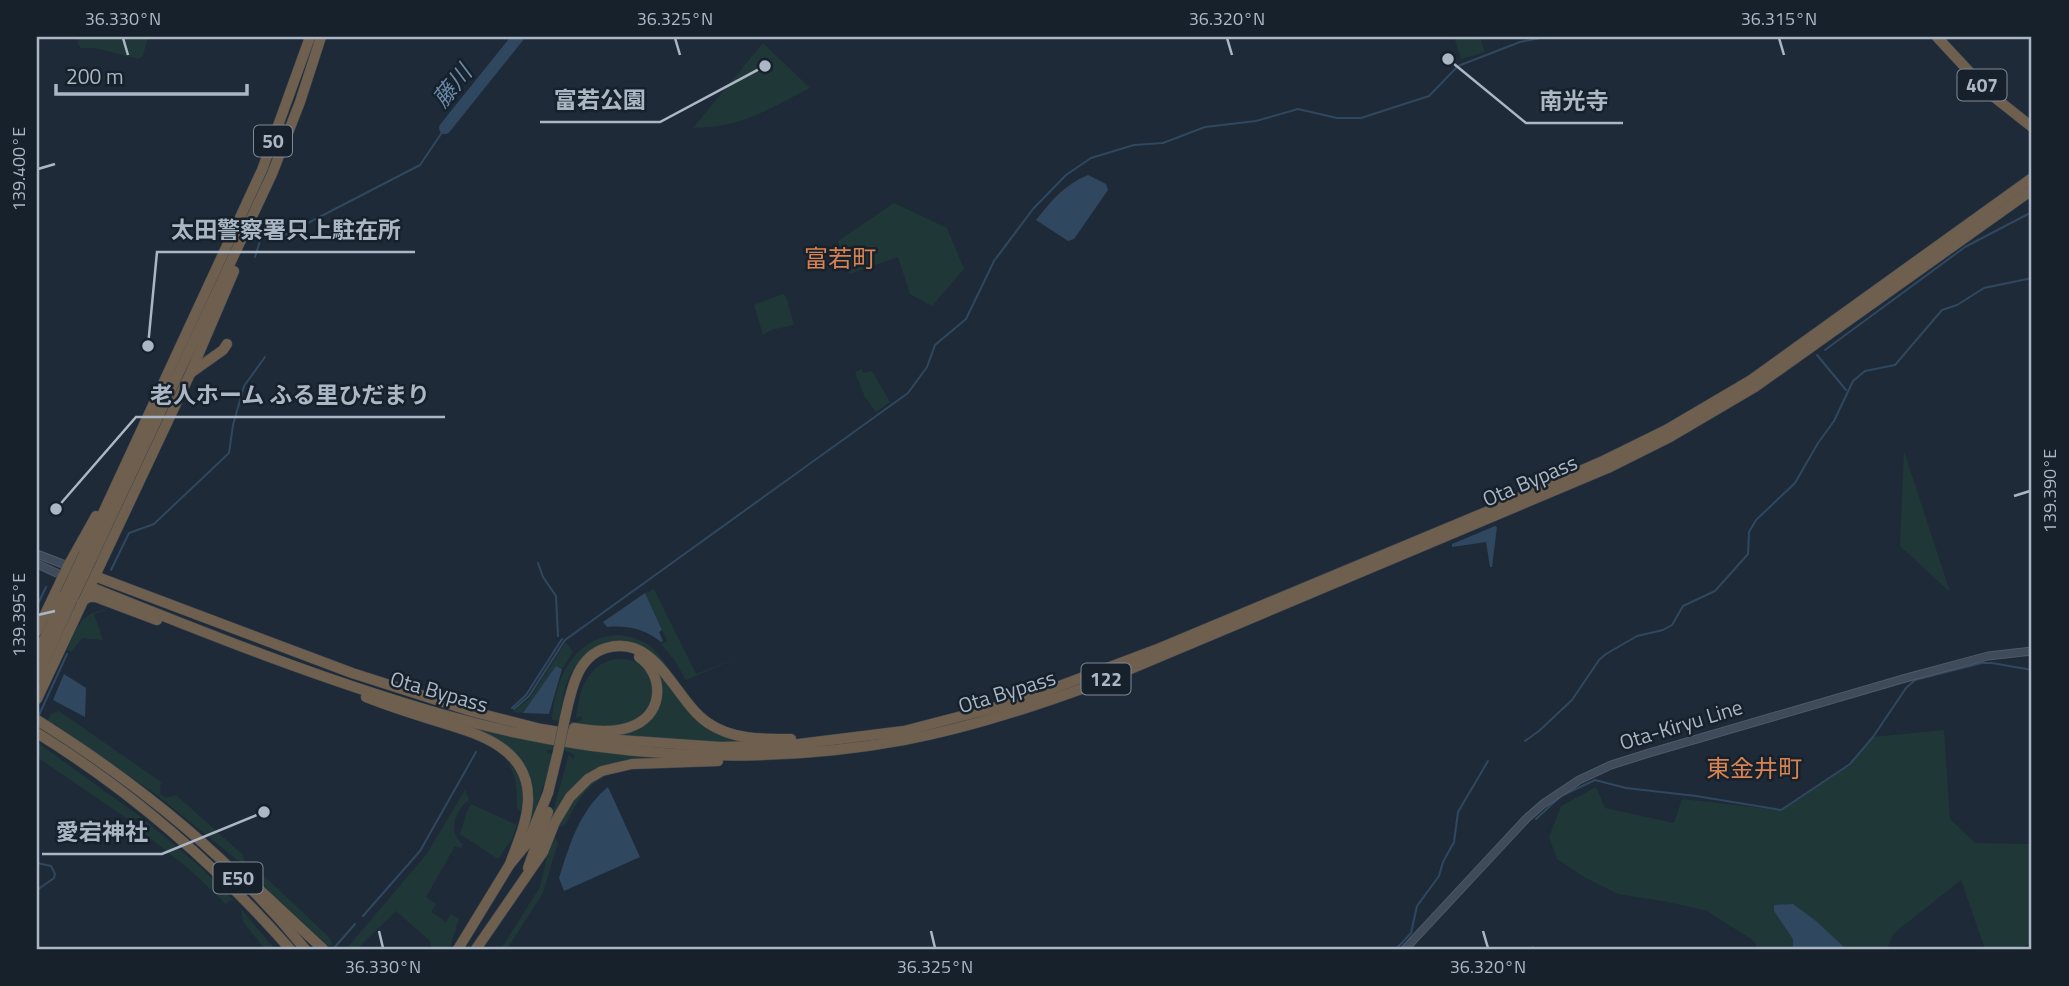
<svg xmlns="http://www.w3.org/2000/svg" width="2069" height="986" viewBox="0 0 2069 986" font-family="'Titillium Web','Noto Sans JP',sans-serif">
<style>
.green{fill:#203738}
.water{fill:#304760}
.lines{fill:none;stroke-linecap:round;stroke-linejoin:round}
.stream{stroke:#304760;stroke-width:2}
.river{stroke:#304760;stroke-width:12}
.secondary-casing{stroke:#4f5a66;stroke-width:9}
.highway-casing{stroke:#3c4752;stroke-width:11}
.secondary{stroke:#3f4b5b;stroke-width:7}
.highway{stroke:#6e5f4e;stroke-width:10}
.highway-bridge-casing{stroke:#3c4752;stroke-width:11;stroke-linecap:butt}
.highway-bridge{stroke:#6e5f4e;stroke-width:10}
.ticks{fill:none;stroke:#abb7c5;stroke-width:2.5}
.labels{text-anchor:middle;stroke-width:5;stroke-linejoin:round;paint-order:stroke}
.shield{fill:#17212c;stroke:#7f8a97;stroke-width:2}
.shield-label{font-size:19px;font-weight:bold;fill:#abb7c5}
.street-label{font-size:21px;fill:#abb7c5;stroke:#17212c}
.water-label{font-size:23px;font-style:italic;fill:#698aab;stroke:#17212c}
.quarter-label{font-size:24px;fill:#d98252;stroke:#17212c}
.leader{fill:none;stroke:#abb7c5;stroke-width:2.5}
.callout-dot{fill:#abb7c5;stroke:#17212c;stroke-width:2.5}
.callout-label{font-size:23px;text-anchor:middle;font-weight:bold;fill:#abb7c5;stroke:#17212c;stroke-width:5;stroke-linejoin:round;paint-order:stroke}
.neatline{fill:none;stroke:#abb7c5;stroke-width:2.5}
.ticks-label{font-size:18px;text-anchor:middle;fill:#abb7c5}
</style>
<rect width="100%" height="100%" fill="#1e2a37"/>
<!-- green -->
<g class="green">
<path d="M79 37H148L143 56 138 59 95 48H81L78 44Z"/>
<path d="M1454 37H1480L1485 52 1461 59Z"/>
<path d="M763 43 810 88C769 109 741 128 693 128Z"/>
<path d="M894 203 947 228 964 269 932 306 910 294 898 257 849 274 838 241Z"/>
<path d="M783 294 786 297 794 325 771 330 763 335 754 305Z"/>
<path d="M862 369 863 373 872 371 890 402 876 412 865 397 855 372Z"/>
<path d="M1904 451 1950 592 1900 546Z"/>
<path d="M654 589 696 674 742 656 686 680 675 661 661 644 667 641 645 593Z"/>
<path d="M108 610 94 614 103 640 82 638 71 652 67 650C77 627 81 611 108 610Z"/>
<path d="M617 635C658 638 662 662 683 690 690 699 698 707 705 716 685 699 676 674 657 657 627 629 586 642 569 677 563 690 562 705 560 719L576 722 582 720V716L576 718C578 706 579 693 585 682 610 636 672 666 648 706 643 714 636 720 627 723 605 731 575 723 552 720 555 680 572 638 617 635Z"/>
<path d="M566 642 573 652 562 669 559 667 523 713 513 712 530 698Z"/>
<path d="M656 670 701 722 759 742H701L619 737 617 733 649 719Z"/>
<path d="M59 711 161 782 160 794 166 798 176 795 243 855 246 867 158 796 55 724 54 726 47 721 51 714Z"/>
<path d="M450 721 662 757V758L620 762 582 780 546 836 569 754 574 760V755C568 750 554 748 547 751V753L554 754 529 829C529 820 534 808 533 797 530 747 491 733 450 721Z"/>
<path d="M1944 730 1950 819 1975 843 2032 844V942L2019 949H1985L1961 880 1893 934 1887 949H1758L1754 941 1707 911 1668 902 1618 894 1584 877 1557 859 1549 837 1561 806 1596 787 1605 808 1674 823 1682 799 1781 810 1850 764 1873 737Z"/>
<path d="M37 742 146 821 197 864 235 902 231 900 226 904 190 870 145 834 147 825 138 818 129 820 37 757Z"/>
<path d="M488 744C513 763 528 779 521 812L517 808C517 791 517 773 505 759 500 753 493 749 488 744Z"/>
<path d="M609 774C586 785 576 803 565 825L559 827C568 805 584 780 609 774Z"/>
<path d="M465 790 469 800C455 810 447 832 463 844L461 848 455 846 426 897 436 904 431 912 446 922 451 914 459 919 449 949H432L430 941 396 911 357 949H346L426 855Z"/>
<path d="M471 804 517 825 512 839 498 859 460 834 467 811Z"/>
<path d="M554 837 558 843 543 893 507 949H501L540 887 548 853Z"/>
<path d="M261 873 330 938 332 945 328 946 254 877Z"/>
<path d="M241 909 275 949H265L243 922Z"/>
</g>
<!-- water -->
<g class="water">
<path d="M1088 175 1106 184 1108 190 1074 239 1068 241 1036 220C1051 201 1065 184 1088 175Z"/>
<path d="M1495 526 1497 527 1492 567H1490L1486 542 1452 547V544Z"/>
<path d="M645 593 662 630 659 632 663 641 661 642C645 629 628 625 607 627L603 622Z"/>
<path d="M556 666 562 669 549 714 523 713Z"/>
<path d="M64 674 86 688 85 717 53 700Z"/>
<path d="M608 787 640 857 564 891 559 878C570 844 579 811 608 787Z"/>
<path d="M1793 904 1816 921 1846 949H1793V939L1774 911V905Z"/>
</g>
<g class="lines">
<!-- stream -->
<g class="stream">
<path d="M255 257 263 231 277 239 420 165 445 128"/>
<path d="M1825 350 1965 247 2032 212"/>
<path d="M1817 355 1846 390"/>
<path d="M538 563 543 577 556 596 558 636"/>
<path d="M111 570 129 533 154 524 229 453 233 425 244 386 265 357"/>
<path d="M37 606 46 587"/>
<path d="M512 708 526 695 562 639"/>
<path d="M514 709 529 696 565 640 908 393 927 367 935 345 966 319 994 261 1033 209 1066 175 1091 158 1134 145 1163 143 1205 127 1256 121 1298 109 1337 118H1361L1429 96 1458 66 1520 42 1545 37"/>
<path d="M39 715 67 654"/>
<path d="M1525 741 1539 731 1572 700 1599 660 1606 654 1637 636 1663 630 1672 625 1683 606 1715 591 1748 554 1749 532 1756 520 1795 483 1818 443 1834 421 1853 381 1865 371 1895 365 1942 310 1957 305 1984 288 2032 278"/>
<path d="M1536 819 1561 796 1595 780 1626 788 1696 796 1781 810 1850 764 1873 737 1906 688 1915 680 1982 663H1992L2032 670"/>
<path d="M37 863 51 866 55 874 54 878 37 890"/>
<path d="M363 916 420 851 476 752"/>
<path d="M334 948 355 924"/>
<path d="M1396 949 1411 933 1417 906 1439 876 1443 862 1454 842 1458 812 1488 761"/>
<path d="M1530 949 1533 947"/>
</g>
<!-- river -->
<path class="river" d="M445 128 518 37"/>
<!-- secondary casing -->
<g class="secondary-casing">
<g id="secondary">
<path d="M37 554 68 566"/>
<path d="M37 564 63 576"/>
<path d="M1405 949 1526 819 1543 804 1579 780 1611 765 1649 753 1906 678 1988 656 2032 651"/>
</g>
</g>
<!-- highway casing -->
<g class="highway-casing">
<g id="highway">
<path d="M1937 37 1989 93 2032 127"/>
<path d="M192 372 223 350 227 344"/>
<path d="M84 554 262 170 310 37"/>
<path d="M92 558 272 174 300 102 321 37"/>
<path d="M68 566 352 673 474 712 541 729 604 739 721 747 791 745 904 731 1020 701 1155 650 1498 507 1605 460 1666 430 1751 380 2032 178"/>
<path d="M63 576C188 626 312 677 441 714 590 757 752 768 904 740 969 728 1033 707 1095 684L1608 468 1670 437 1755 387 2032 190"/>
<path d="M82 601 89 597H96L157 620"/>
<path d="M37 631 68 566 96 516"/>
<path d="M37 655 65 594"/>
<path d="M37 677 73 598"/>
<path d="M366 697C388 706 411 713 433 720 475 733 530 746 528 801 527 823 517 844 510 864"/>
<path d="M37 699 190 374 234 271"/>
<path d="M565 718C571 692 576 657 606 648 657 633 674 700 708 723 733 740 762 739 791 739"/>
<path d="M37 720C136 782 231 858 305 949"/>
<path d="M574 728C593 731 617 734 635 725 664 712 664 674 639 657"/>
<path d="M37 733C131 791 217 866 290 949"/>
<path d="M235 867 323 949"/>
<path d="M528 868 548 812"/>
<path d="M458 949 510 864 528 842 548 793 558 752"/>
<path d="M476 949 543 852 555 822 570 797 588 779 602 771 632 764 718 761"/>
</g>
</g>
<!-- secondary -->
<use href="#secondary" class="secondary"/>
<!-- highway -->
<use href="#highway" class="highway"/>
<!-- highway-bridge casing -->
<g class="highway-bridge-casing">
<g id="highway-bridge">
<path d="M65 594 84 554"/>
<path d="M73 598 92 558"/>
<path d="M558 752 565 718"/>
</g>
</g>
<!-- highway-bridge -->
<use href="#highway-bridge" class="highway-bridge"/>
</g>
<!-- ticks -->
<path class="ticks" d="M123 38 128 55M675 38 680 55M1227 38 1232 55M1779 38 1784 55M38 169 55 164M2014 496 2030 491M38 615 55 611M379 931 383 948M931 931 935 948M1483 931 1488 948"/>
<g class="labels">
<!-- shield labels -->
<g class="shield">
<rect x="1957.5" y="69.5" width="49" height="31" rx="5"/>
<rect x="254" y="125.5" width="38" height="31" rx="5"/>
<rect x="1081.5" y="663.5" width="49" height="31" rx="5"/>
<rect x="213.5" y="862.5" width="49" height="31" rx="5"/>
</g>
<g class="shield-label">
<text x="1982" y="92">407</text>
<text x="273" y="148">50</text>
<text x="1106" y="686">122</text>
<text x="238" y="885">E50</text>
</g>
<!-- street labels -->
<g class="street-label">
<text transform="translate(1530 481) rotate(-23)" y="7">Ota Bypass</text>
<text transform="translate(439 692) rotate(16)" y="7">Ota Bypass</text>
<text transform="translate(1007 692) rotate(-17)" y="7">Ota Bypass</text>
<text transform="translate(1681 725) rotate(-17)" y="7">Ota-Kiryu Line</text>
</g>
<!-- water labels -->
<g class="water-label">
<text transform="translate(452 86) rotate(-51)" y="8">藤川</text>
</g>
<!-- quarter labels -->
<g class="quarter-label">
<text x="840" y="267">富若町</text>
<text x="1754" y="777">東金井町</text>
</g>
</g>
<!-- callouts -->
<path class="leader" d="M765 66L660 122H540M1448 59L1526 123H1623M148 346L157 252H415M56 509L136 417H445M264 812L162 854H42"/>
<g class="callout-dot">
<circle cx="765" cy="66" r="7"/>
<circle cx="1448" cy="59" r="7"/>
<circle cx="148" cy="346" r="7"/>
<circle cx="56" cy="509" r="7"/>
<circle cx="264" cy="812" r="7"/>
</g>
<g class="callout-label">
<text x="600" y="108">富若公園</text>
<text x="1574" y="109">南光寺</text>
<text x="286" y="238">太田警察署只上駐在所</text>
<text x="290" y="403">老人ホーム ふる里ひだまり</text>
<text x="102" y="840">愛宕神社</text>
</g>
<!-- border -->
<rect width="2069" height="986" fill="none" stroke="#17212c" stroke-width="77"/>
<!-- scale -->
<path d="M56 84v10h191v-10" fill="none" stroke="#abb7c5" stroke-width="3.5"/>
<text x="66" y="84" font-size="21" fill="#abb7c5" stroke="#17212c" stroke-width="5" paint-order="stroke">200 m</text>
<rect x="38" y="38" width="1992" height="910" class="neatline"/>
<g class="ticks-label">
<text x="123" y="25">36.330°N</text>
<text x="675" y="25">36.325°N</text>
<text x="1227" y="25">36.320°N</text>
<text x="1779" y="25">36.315°N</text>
<text transform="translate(19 169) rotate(-90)" y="6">139.400°E</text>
<text transform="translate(2050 491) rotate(-90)" y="6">139.390°E</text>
<text transform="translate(19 615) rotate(-90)" y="6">139.395°E</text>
<text x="383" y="973">36.330°N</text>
<text x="935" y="973">36.325°N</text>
<text x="1488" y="973">36.320°N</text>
</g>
</svg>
